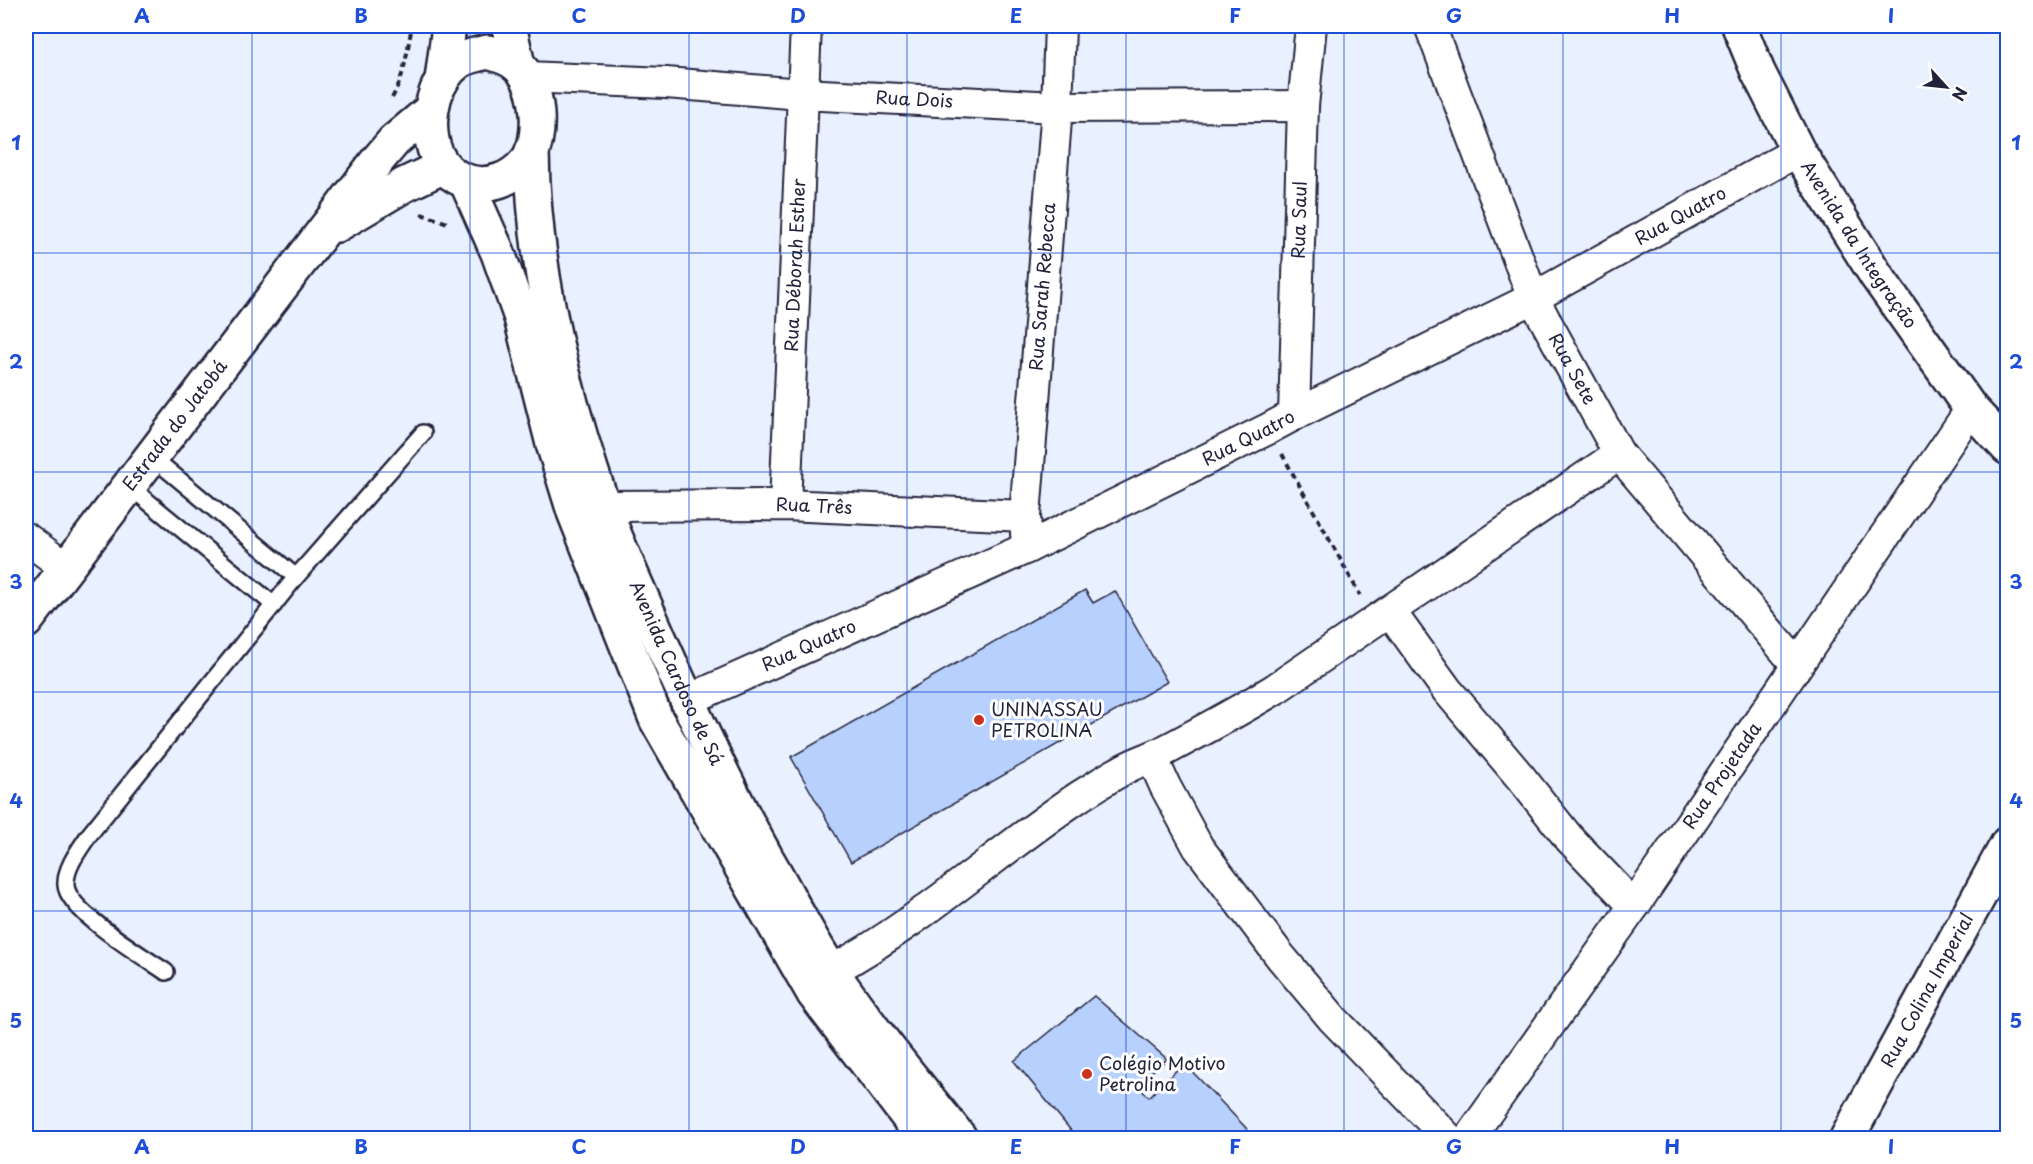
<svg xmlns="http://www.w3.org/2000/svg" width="2033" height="1164" viewBox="0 0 2033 1164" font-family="'Playpen Sans',sans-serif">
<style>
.building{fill:#b7d0fe;stroke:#22223b;stroke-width:1.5}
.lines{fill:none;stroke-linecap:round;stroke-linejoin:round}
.lane-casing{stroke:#22223b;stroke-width:20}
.street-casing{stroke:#22223b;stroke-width:34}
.secondary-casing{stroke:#22223b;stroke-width:38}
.highway-casing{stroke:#22223b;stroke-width:38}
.path{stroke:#22223b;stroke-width:4;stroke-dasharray:6 4.5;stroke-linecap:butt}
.lane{stroke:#fff;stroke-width:15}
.street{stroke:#fff;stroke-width:30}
.secondary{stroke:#fff;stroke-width:33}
.highway{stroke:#fff;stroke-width:33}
.grid{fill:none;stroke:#1d4ed8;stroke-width:1.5;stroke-opacity:0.55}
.poi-dot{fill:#c8321e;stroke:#fff;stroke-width:2}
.labels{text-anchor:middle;stroke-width:6;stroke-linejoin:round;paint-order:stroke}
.street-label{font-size:18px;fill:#22223b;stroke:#fff}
.poi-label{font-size:18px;fill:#22223b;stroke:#fff;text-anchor:start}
.neatline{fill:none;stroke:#1d4ed8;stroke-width:2}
.grid-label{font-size:20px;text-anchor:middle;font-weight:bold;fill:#1d4ed8}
</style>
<rect width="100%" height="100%" fill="#e9f1ff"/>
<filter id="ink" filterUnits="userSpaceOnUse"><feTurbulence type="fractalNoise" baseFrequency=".0167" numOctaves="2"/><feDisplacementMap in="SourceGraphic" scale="12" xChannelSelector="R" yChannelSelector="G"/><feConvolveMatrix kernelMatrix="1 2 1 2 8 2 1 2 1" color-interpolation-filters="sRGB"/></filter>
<g filter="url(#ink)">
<!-- building -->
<g class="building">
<path d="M1085 590 1093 603 1115 591 1167 682 851 862 791 757Z"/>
<path d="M1094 996 1167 1059 1136 1085 1149 1097 1184 1063 1248 1130 1240 1138H1077L1014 1061Z"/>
</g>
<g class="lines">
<!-- lane casing -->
<g class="lane-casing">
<g id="lane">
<path d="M152 457 296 577"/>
<path d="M129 486 274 605"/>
<path d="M166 972C144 957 67 911 66 885 65 867 80 849 89 835L296 577 423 433"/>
</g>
</g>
<!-- street casing -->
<g class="street-casing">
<g id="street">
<path id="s1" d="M1430 26 1533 298 1619 454 1797 665"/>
<path id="s2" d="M527 77 666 83 802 94 1057 107 1303 106"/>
<path id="s3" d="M1294 415 1303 106 1311 26"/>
<path id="s4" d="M785 505 806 26"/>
<path id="s5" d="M604 506 785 505 1025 516"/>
<path d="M26 538 66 568"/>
<path id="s6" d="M1027 548 1025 516 1057 107 1060 26"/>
<path d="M1390 611 1447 690 1522 779 1568 837 1634 906"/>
<path id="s7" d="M686 701 1027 548 1268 429 1294 415 1533 298 1798 151"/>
<path d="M1152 757 1165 786 1198 847 1280 956 1333 1019 1448 1138"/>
<path d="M831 971C920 923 996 852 1080 796 1093 788 1106 779 1119 772 1133 763 1149 759 1164 751 1202 731 1239 711 1275 689L1619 454"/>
<path id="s8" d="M1469 1138 1634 906 1971 409"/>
</g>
</g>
<!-- secondary casing -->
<g class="secondary-casing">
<g id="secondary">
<path id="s9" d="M1739 26 1758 72 1798 151 1876 275 1971 409 2008 448"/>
<path d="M337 225 404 185 444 166"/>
<path id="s10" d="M26 621 377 161 394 141 432 109"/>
<path id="s11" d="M1847 1138 2008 843"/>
</g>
</g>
<!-- highway casing -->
<g class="highway-casing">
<g id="highway">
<path d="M509 26 518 65"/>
<path d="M488 52C498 55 510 58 517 65 540 83 544 141 526 162 496 198 441 188 432 140 427 113 435 79 458 62 467 56 478 54 488 52Z"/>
<path d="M442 80 449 26"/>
<path id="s12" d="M532 151C533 271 563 391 603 505 618 546 637 586 654 626 689 706 725 783 767 859 789 896 808 937 833 973 872 1031 917 1084 960 1138"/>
<path d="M466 181 498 253 521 318 553 444 574 512 656 719 814 994 924 1138"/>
</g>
</g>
<!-- path -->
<g class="path">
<path d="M392 98C405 76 407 50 412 26"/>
<path d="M421 214 448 223"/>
<path d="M1282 454 1360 595"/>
</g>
<!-- lane -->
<use href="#lane" class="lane"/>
<!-- street -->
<use href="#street" class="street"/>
<!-- secondary -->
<use href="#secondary" class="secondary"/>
<!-- highway -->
<use href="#highway" class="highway"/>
</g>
</g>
<!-- grid -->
<path class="grid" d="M252 26V1138M470 26V1138M689 26V1138M907 26V1138M1126 26V1138M1344 26V1138M1563 26V1138M1781 26V1138M26 253H2008M26 472H2008M26 692H2008M26 911H2008"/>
<!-- markers -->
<g class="poi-dot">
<circle cx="979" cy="720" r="6"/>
<circle cx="1087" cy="1074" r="6"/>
</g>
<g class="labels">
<!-- street labels -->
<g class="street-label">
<text dy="6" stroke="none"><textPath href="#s2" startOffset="388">Rua Dois</textPath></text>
<text dy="6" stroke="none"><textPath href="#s7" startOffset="1107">Rua Quatro</textPath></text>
<text dy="6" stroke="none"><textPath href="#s3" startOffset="195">Rua Saul</textPath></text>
<text dy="6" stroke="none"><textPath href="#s9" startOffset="250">Avenida da Integração</textPath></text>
<text dy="6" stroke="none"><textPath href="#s4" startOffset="240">Rua Déborah Esther</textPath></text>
<text dy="6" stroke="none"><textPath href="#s6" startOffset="262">Rua Sarah Rebecca</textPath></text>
<text dy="6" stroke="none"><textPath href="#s1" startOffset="372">Rua Sete</textPath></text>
<text dy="6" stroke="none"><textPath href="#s10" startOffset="246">Estrada do Jatobá</textPath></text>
<text dy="6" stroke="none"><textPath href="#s7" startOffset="621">Rua Quatro</textPath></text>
<text dy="6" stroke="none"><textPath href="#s5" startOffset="210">Rua Três</textPath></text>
<text dy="6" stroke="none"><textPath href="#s7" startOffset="135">Rua Quatro</textPath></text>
<text dy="6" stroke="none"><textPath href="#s12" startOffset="546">Avenida Cardoso de Sá</textPath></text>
<text dy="6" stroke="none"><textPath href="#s8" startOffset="442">Rua Projetada</textPath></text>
<text dy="6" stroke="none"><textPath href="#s11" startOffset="168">Rua Colina Imperial</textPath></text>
</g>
<!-- poi labels -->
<g class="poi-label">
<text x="991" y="716">UNINASSAU<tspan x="991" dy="21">PETROLINA</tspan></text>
<text x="1099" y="1070">Colégio Motivo<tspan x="1099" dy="21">Petrolina</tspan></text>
</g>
</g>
<!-- margin -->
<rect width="2033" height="1164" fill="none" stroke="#fff" stroke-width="66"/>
<!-- north arrow -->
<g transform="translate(1946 87) rotate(117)" stroke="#ffffff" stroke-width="4.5" paint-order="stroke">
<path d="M0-4.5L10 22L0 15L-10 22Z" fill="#22223b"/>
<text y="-9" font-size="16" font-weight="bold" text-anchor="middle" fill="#22223b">N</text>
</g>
<rect x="33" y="33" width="1967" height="1098" class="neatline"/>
<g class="grid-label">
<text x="142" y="23">A</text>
<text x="361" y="23">B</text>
<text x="579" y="23">C</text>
<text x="798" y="23">D</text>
<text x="1016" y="23">E</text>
<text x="1235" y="23">F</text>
<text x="1454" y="23">G</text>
<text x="1672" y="23">H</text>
<text x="1891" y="23">I</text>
<text x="16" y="150">1</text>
<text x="2016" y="150">1</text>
<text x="16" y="369">2</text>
<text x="2016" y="369">2</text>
<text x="16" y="589">3</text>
<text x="2016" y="589">3</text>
<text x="16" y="808">4</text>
<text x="2016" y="808">4</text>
<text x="16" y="1028">5</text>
<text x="2016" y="1028">5</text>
<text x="142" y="1154">A</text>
<text x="361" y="1154">B</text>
<text x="579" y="1154">C</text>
<text x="798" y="1154">D</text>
<text x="1016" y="1154">E</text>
<text x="1235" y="1154">F</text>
<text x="1454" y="1154">G</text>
<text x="1672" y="1154">H</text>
<text x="1891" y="1154">I</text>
</g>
</svg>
